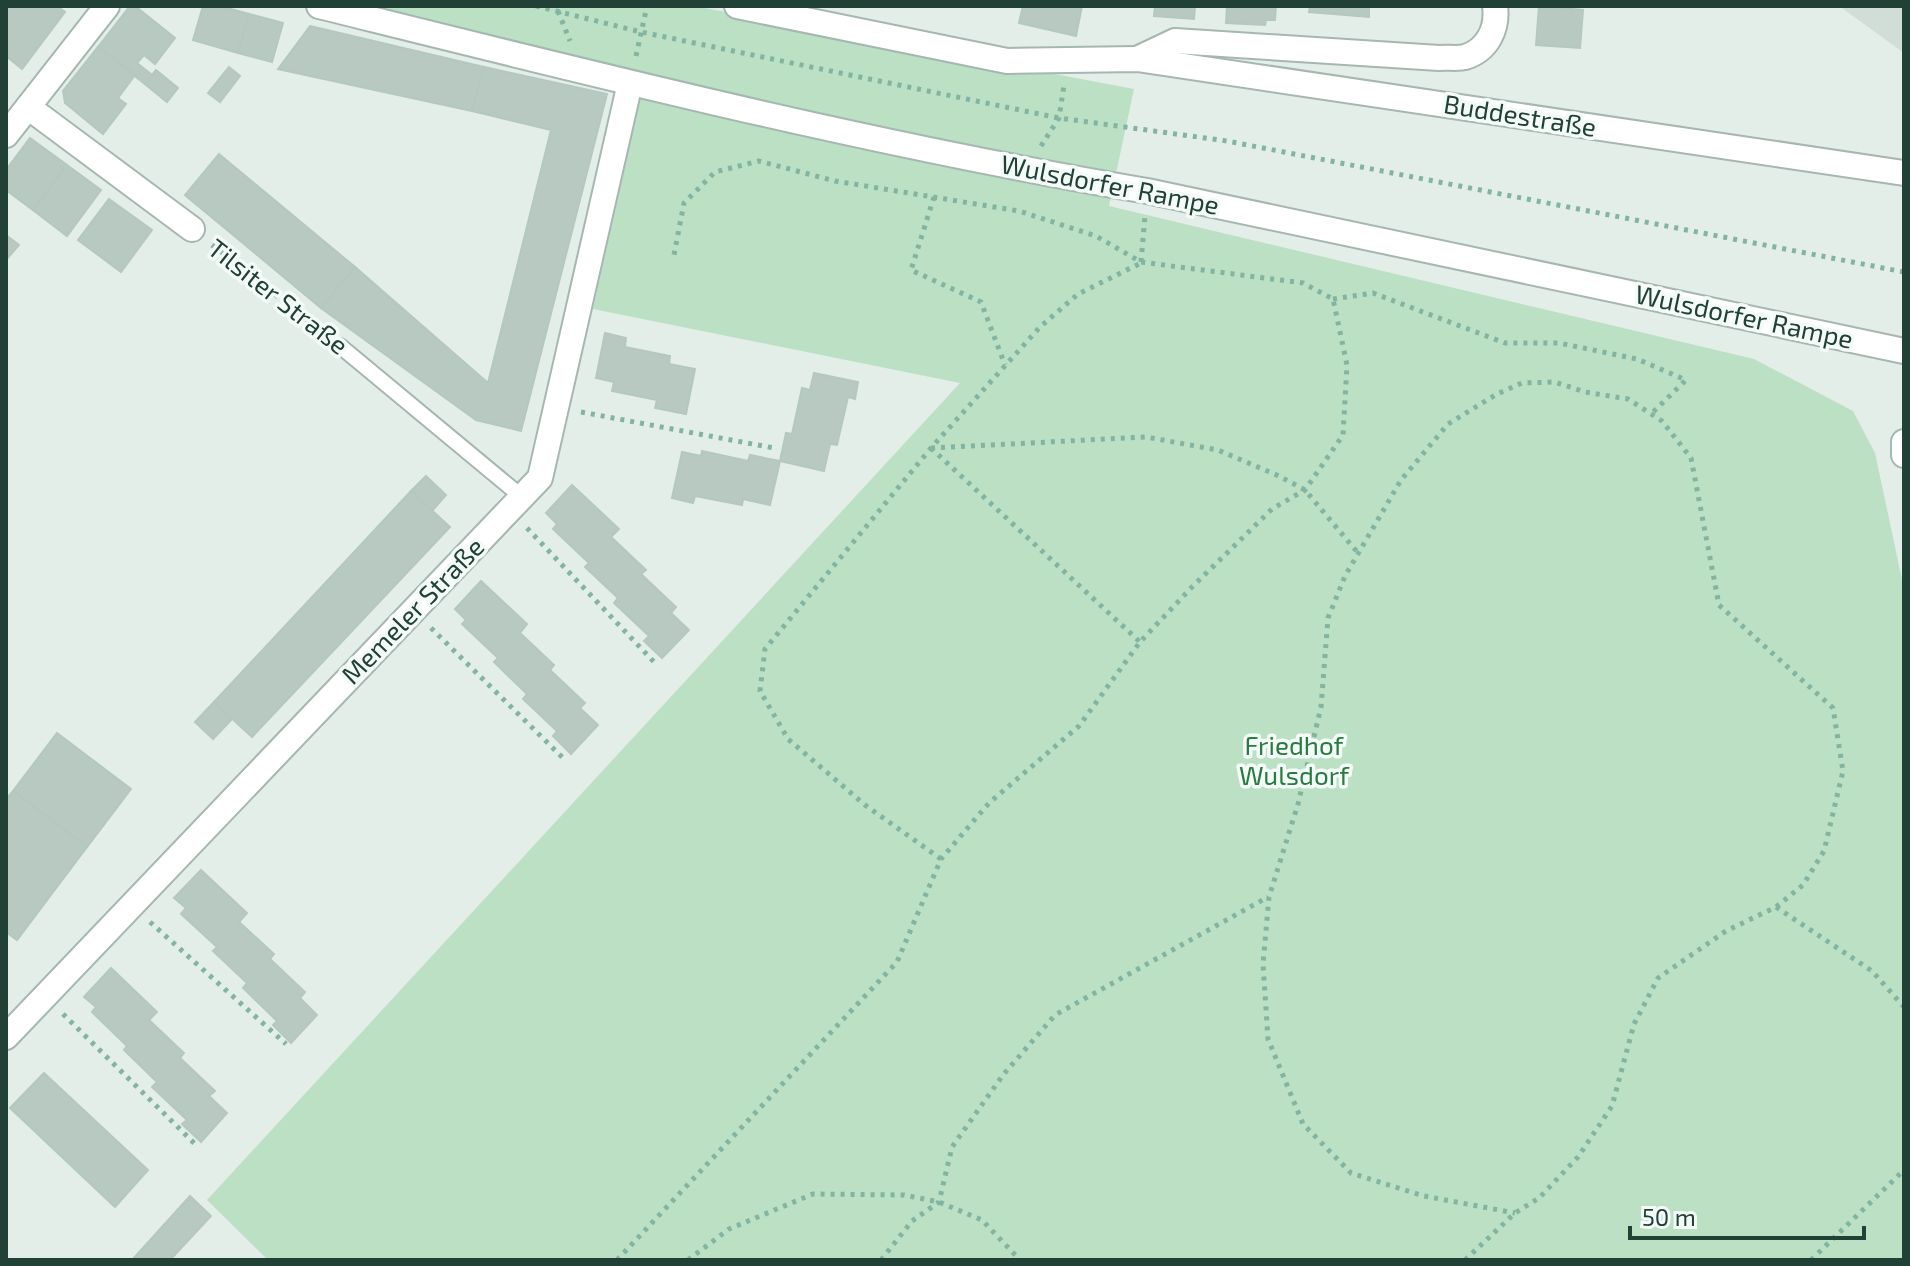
<svg xmlns="http://www.w3.org/2000/svg" width="1910" height="1266" viewBox="0 0 1910 1266" font-family="'Exo 2',sans-serif">
<style>
.built{fill:#d1ded7}
.green{fill:#bbe0c3}
.building{fill:#b8c9c1;stroke:#b5c8bf;stroke-width:2}
.lines{fill:none;stroke-linecap:round;stroke-linejoin:round}
.lane-casing{stroke:#a5b7b0;stroke-width:18}
.street-casing{stroke:#a5b7b0;stroke-width:28}
.secondary-casing{stroke:#a1bbb0;stroke-width:28}
.path{stroke:#82b4a1;stroke-width:5;stroke-dasharray:4 6;stroke-linecap:butt}
.lane{stroke:#fff;stroke-width:14}
.street{stroke:#fff;stroke-width:24}
.secondary{stroke:#fff;stroke-width:24}
.labels{text-anchor:middle;stroke-width:7;stroke-linejoin:round;paint-order:stroke}
.street-label{font-size:26px;fill:#214136;stroke:#f4faf7}
.park-label{font-size:26px;fill:#297b43;stroke:#f4faf7}
</style>
<rect width="100%" height="100%" fill="#e3eee9"/>
<!-- built -->
<path class="built" d="M1839 6H1904V53Z"/>
<!-- green -->
<path class="green" d="M376 6H694L1134 89 1109 206 1754 359 1853 411 1875 453 1904 589V1260H268L207 1200 960 383 593 309 645 75Z"/>
<!-- building -->
<g class="building">
<path d="M6 6H57L65 12 22 69 6 56Z"/>
<path d="M130 6H135L175 38 155 64 144 55 137 63 152 75 145 84 98 47Z"/>
<path d="M203 6H220L249 14 238 53 193 40Z"/>
<path d="M1023 6H1082L1076 36 1019 23Z"/>
<path d="M1155 6H1195L1194 19 1154 16Z"/>
<path d="M1227 6H1276L1275 20H1266L1265 25 1226 23Z"/>
<path d="M1310 6H1369V17L1309 12Z"/>
<path d="M1539 6 1583 10 1580 48 1536 45Z"/>
<path d="M249 14 283 23 272 62 238 53Z"/>
<path d="M310 26 484 67 472 111 278 69Z"/>
<path d="M98 47 135 75 118 98 126 104 103 134 65 103 63 91Z"/>
<path d="M229 67 240 76 220 102 208 93Z"/>
<path d="M484 67 607 94 521 431 476 420 321 308 355 267 488 383 551 130 472 111Z"/>
<path d="M156 70 178 88 167 102 145 84Z"/>
<path d="M30 138 67 165 33 210 6 190V170Z"/>
<path d="M219 154 355 267 321 308 185 195Z"/>
<path d="M67 165 101 190 67 236 33 210Z"/>
<path d="M109 199 152 230 121 272 78 240Z"/>
<path d="M6 235 19 245 6 260Z"/>
<path d="M605 333 626 338 625 347 670 356 669 364 695 369 686 414 655 408 657 400 612 391 614 382 596 378Z"/>
<path d="M814 373 858 382 855 399 848 397 837 445 830 444 824 471 780 461 786 433 792 434 802 388 810 390Z"/>
<path d="M702 451 748 461 750 455 780 461 770 505 743 499 742 505 695 496 693 503 672 498 682 452 701 456Z"/>
<path d="M426 476 446 495 432 511 411 491Z"/>
<path d="M572 485 619 529 611 537 646 570 641 574 676 607 671 613 689 630 662 658 644 641 649 636 614 603 618 598 585 567 589 563 553 529 557 524 546 513Z"/>
<path d="M411 491 450 527 252 737 214 702Z"/>
<path d="M481 581 527 624 520 633 554 665 550 670 585 703 580 708 598 725 571 754 553 736 557 731 523 699 527 694 494 662 498 658 462 624 466 620 455 609Z"/>
<path d="M214 702 232 719 213 739 195 722Z"/>
<path d="M57 733 131 789 87 847 13 791Z"/>
<path d="M13 791 87 847 17 940 6 932V799Z"/>
<path d="M201 870 247 913 239 922 274 954 270 959 305 992 300 998 317 1015 291 1043 273 1025 277 1021 243 988 247 983 213 951 217 947 181 914 186 908 174 898Z"/>
<path d="M111 968 157 1012 149 1020 184 1053 180 1058 215 1091 209 1096 227 1113 201 1142 182 1124 187 1120 152 1087 157 1082 124 1050 127 1046 92 1012 96 1007 84 997Z"/>
<path d="M44 1073 148 1170 115 1207 10 1108Z"/>
<path d="M190 1196 211 1216 170 1260H132Z"/>
</g>
<g class="lines">
<!-- lane casing -->
<g class="lane-casing">
<path id="lane" d="M340 346 522 497"/>
</g>
<!-- street casing -->
<g class="street-casing">
<g id="street">
<path d="M319 6C593 74 868 144 1147 191L1904 351"/>
<path d="M737 6 1007 61 1137 59 1904 173"/>
<path d="M1137 59 1175 41 1439 58C1447 57 1458 59 1465 57 1488 50 1498 28 1495 6"/>
<path d="M28 107 192 229"/>
<path d="M6 135 107 6"/>
<path d="M6 1037 540 478 630 83"/>
</g>
</g>
<!-- secondary casing -->
<g class="secondary-casing">
<path id="secondary" d="M1904 442V455"/>
</g>
<!-- path -->
<g class="path">
<path d="M536 6 641 32 1059 118 1227 141 1904 272"/>
<path d="M558 11 570 41"/>
<path d="M636 56 647 6"/>
<path d="M1041 146 1059 118 1064 85"/>
<path d="M934 197 911 270 981 302 1005 365"/>
<path d="M212 245 324 333"/>
<path d="M1141 262 1145 216"/>
<path d="M1333 299 1373 293 1505 343H1559L1637 359 1686 380 1651 414"/>
<path d="M581 412 774 448"/>
<path d="M931 448 1146 437 1218 450 1279 476 1305 490 1358 553"/>
<path d="M931 448 1140 642"/>
<path d="M527 528 654 662"/>
<path d="M431 628 563 758"/>
<path d="M941 859 865 805 788 739 760 691 765 649 931 448 1040 327 1078 294 1141 263"/>
<path d="M1776 907 1872 971 1904 1007"/>
<path d="M150 922 286 1044"/>
<path d="M63 1014 196 1145"/>
<path d="M617 1260 897 962 941 859 989 803 1079 726 1140 642 1191 588 1272 509 1305 490 1343 435 1347 365 1333 299 1303 283 1141 262 1096 236 1019 211 835 181 759 161 715 172 684 203 674 255"/>
<path d="M688 1260 729 1229 813 1194 904 1195 939 1202 982 1220 1020 1260"/>
<path d="M881 1260 912 1221 939 1202 952 1147 1003 1075 1055 1015 1268 897"/>
<path d="M1465 1260 1515 1213 1539 1198 1578 1157 1612 1106 1634 1024 1658 978 1726 931 1776 907 1803 885 1824 851 1843 771 1833 708 1719 605 1691 458 1662 421 1628 399 1585 392 1555 382 1522 383 1497 394 1448 424 1401 480 1345 576 1328 618 1321 707 1298 804 1269 897 1263 964 1268 1039 1303 1124 1351 1173 1424 1196 1515 1213"/>
<path d="M1811 1260 1904 1170"/>
</g>
<!-- lane -->
<use href="#lane" class="lane"/>
<!-- street -->
<use href="#street" class="street"/>
<!-- secondary -->
<use href="#secondary" class="secondary"/>
</g>
<g class="labels">
<!-- street labels -->
<g class="street-label">
<text transform="translate(1520 116) rotate(9)" y="9">Buddestraße</text>
<text transform="translate(1110 185) rotate(11)" y="9">Wulsdorfer Rampe</text>
<text transform="translate(278 297) rotate(38)" y="9">Tilsiter Straße</text>
<text transform="translate(1744 317) rotate(12)" y="9">Wulsdorfer Rampe</text>
<text transform="translate(413 611) rotate(-46)" y="9">Memeler Straße</text>
</g>
<!-- park labels -->
<g class="park-label">
<text x="1294" y="755">Friedhof<tspan x="1294" dy="30">Wulsdorf</tspan></text>
</g>
</g>
<!-- border -->
<rect width="1910" height="1266" fill="none" stroke="#214136" stroke-width="16"/>
<!-- scale -->
<path d="M1630 1226v12h234v-12" fill="none" stroke="#214136" stroke-width="4"/>
<text x="1642" y="1226" font-size="24" fill="#214136" stroke="#f4faf7" stroke-width="6" paint-order="stroke">50 m</text>
</svg>
